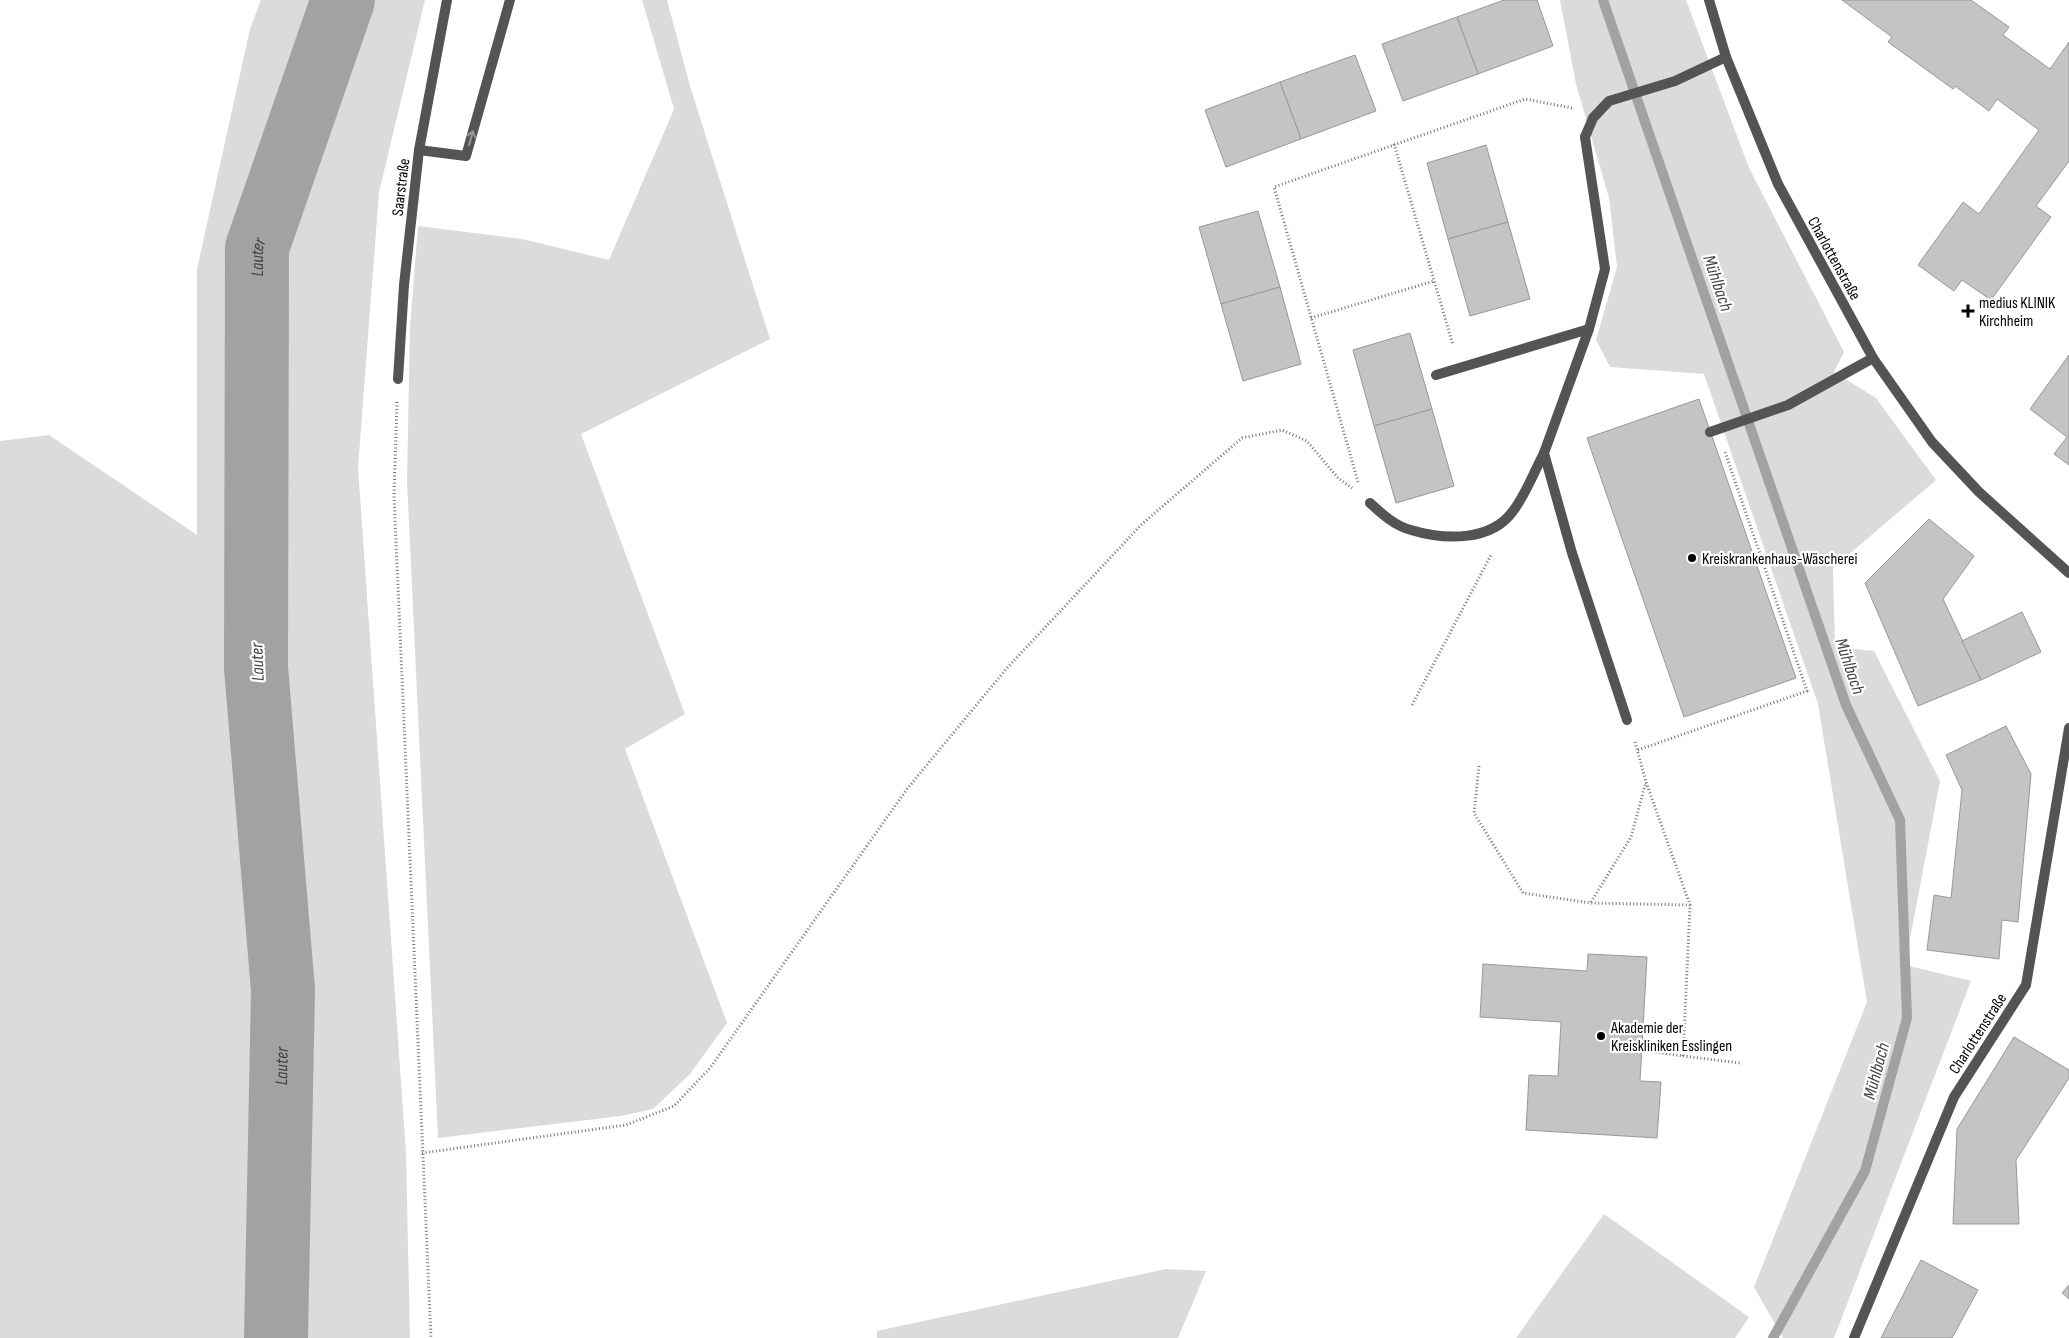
<svg xmlns="http://www.w3.org/2000/svg" width="2069" height="1338" viewBox="0 0 2069 1338" font-family="'Sofia Sans Condensed',sans-serif">
<style>
.green{fill:#dbdbdb}
.lines{fill:none;stroke-linecap:round;stroke-linejoin:round}
.stream{stroke:#a2a2a2;stroke-width:10}
.river{stroke:#a2a2a2;stroke-width:64}
.building{fill:#c4c4c4;stroke:#989898}
.path{stroke:#767676;stroke-width:3;stroke-dasharray:1 2.5;stroke-linecap:butt}
.lane{stroke:#545454;stroke-width:10}
.street{stroke:#545454;stroke-width:10}
.oneway{stroke:#989898}
.poi-dot{fill:#000;stroke:#fff;stroke-width:2}
.labels{text-anchor:middle;stroke-width:4.5;stroke-linejoin:round;paint-order:stroke}
.street-label{font-size:16px;fill:#000;stroke:#fff}
.poi-label{font-size:16px;fill:#000;stroke:#fff;text-anchor:start}
.water-label{font-size:18px;font-style:italic;fill:#434343;stroke:#fff}
</style>
<rect width="100%" height="100%" fill="#fff"/>
<!-- green -->
<g class="green">
<path d="M261 0H425L379 192 358 468 406 1153 410 1338H0V441L49 435 197 535V269L250 29Z"/>
<path d="M642 0H667L690 86 770 339 581 434 685 714 625 749 727 1023 690 1074 653 1109 621 1116 438 1138 407 481 410 328 418 226 522 239 609 260 674 109Z"/>
<path d="M1560 0H1686L1749 168 1844 352 1834 372 1876 398 1936 480 1833 568 1835 647 1874 651 1940 781 1905 965 1971 981 1834 1338H1783L1754 1287 1867 1002 1818 704 1704 374 1610 367 1596 340 1617 267 1609 198 1576 84Z"/>
<path d="M1604 1214 1749 1317 1735 1338H1516Z"/>
<path d="M1166 1269 1206 1271 1178 1338H877V1331Z"/>
</g>
<g class="lines">
<!-- stream -->
<path class="stream" d="M1603 0 1846 705 1900 820 1907 1018 1865 1171 1773 1338"/>
<!-- river -->
<path class="river" id="s1" d="M276 1338 283 990 256 668 257 248 343 0"/>
</g>
<!-- building -->
<g class="building">
<path d="M1504 0H1537L1553 46 1478 74 1457 17Z"/>
<path d="M1842 0H1971L2009 27 2003 35 2050 69 2069 42V161L2036 206 2051 217 1991 300 1962 280 1954 291 1918 265 1963 202 1979 214 2039 130 1997 99 1989 111 1955 86 1953 89 1888 42 1892 37Z"/>
<path d="M1457 17 1478 74 1403 101 1382 44Z"/>
<path d="M1355 55 1376 111 1301 139 1280 82Z"/>
<path d="M1280 82 1301 139 1226 167 1205 110Z"/>
<path d="M1486 145 1508 222 1448 239 1427 163Z"/>
<path d="M1258 211 1280 287 1221 304 1199 227Z"/>
<path d="M1508 222 1530 299 1470 316 1448 239Z"/>
<path d="M1280 287 1301 364 1243 381 1221 304Z"/>
<path d="M1410 333 1432 409 1374 426 1353 350Z"/>
<path d="M2069 355V465L2054 454 2067 437 2030 409Z"/>
<path d="M1699 399 1796 678 1684 717 1587 438Z"/>
<path d="M1432 409 1454 486 1396 503 1374 426Z"/>
<path d="M1929 519 1974 556 1943 599 1981 680 1918 706 1865 583Z"/>
<path d="M2022 612 2041 652 1981 680 1962 641Z"/>
<path d="M2006 726 2031 774 2018 922 2002 920 1999 959 1927 950 1934 895 1951 898 1962 790 1946 755Z"/>
<path d="M1588 954 1647 957 1640 1081 1661 1082 1657 1138 1526 1130 1529 1075 1558 1076 1561 1022 1480 1017 1483 964 1587 971Z"/>
<path d="M2014 1037 2069 1070V1078L2016 1160 2019 1224H1953L1957 1129Z"/>
<path d="M1921 1260 1978 1290 1952 1338H1881Z"/>
<path d="M2069 1285V1299L2062 1293Z"/>
</g>
<g class="lines">
<!-- path -->
<g class="path">
<path d="M1394 144 1453 345"/>
<path d="M1311 318 1434 281"/>
<path d="M397 402 394 495 431 1338"/>
<path d="M1358 482 1274 187 1525 99 1572 108"/>
<path d="M1412 705 1491 555"/>
<path d="M1635 742 1646 782 1690 905 1683 1056 1641 1050"/>
<path d="M1638 750 1807 691 1725 452"/>
<path d="M1479 766 1474 813 1523 893 1591 903 1690 905"/>
<path d="M1591 902 1631 837 1646 782"/>
<path d="M1683 1056 1740 1063"/>
<path d="M422 1153 626 1125 674 1106 710 1068 907 789 1007 668 1142 524 1242 438 1282 430 1307 441 1338 478 1352 488"/>
</g>
<!-- lane -->
<g class="lane">
<path d="M1585 137 1605 269 1589 329 1544 453 1572 553 1627 720"/>
<path d="M419 150 466 156 510 0"/>
<path d="M1436 375 1589 329"/>
<path d="M1710 432 1788 405 1873 358"/>
<path d="M1370 503C1382 514 1395 526 1411 530 1444 540 1491 542 1513 511 1526 494 1534 472 1544 453"/>
</g>
<!-- street -->
<g class="street">
<path d="M1709 0 1726 57 1778 184 1873 358 1932 442 1979 492 2069 573"/>
<path d="M1585 137 1593 118 1609 101 1675 81 1726 57"/>
<path d="M398 379 404 285 419 150 447 0"/>
<path d="M1854 1338 1954 1097 2026 985 2069 728"/>
</g>
</g>
<!-- one-way arrows -->
<defs><path id="oneway-shaft" d="M-6 0H5M1.5-3L5.5 0L1.5 3" fill="none" stroke-width="1.6" stroke-linecap="round" stroke-linejoin="round" transform="scale(1.25)"/></defs>
<use class="oneway" href="#oneway-shaft" transform="translate(471 138) rotate(-74)"/>
<!-- markers -->
<g class="poi-dot">
<path d="M1965.5 303.5h5v5h5v5h-5v5h-5v-5h-5v-5h5z"/>
<circle cx="1692" cy="558" r="5"/>
<circle cx="1601" cy="1036" r="5"/>
</g>
<g class="labels">
<!-- street labels -->
<g class="street-label">
<text transform="translate(400 187) rotate(-83)" y="6">Saarstraße</text>
<text transform="translate(1835 258) rotate(61)" y="6">Charlottenstraße</text>
<text transform="translate(1977 1033) rotate(-57)" y="6">Charlottenstraße</text>
</g>
<!-- poi labels -->
<g class="poi-label">
<text x="1979" y="308">medius KLINIK<tspan x="1979" dy="18">Kirchheim</tspan></text>
<text x="1702" y="564">Kreiskrankenhaus-Wäscherei</text>
<text x="1611" y="1033">Akademie der<tspan x="1611" dy="18">Kreiskliniken Esslingen</tspan></text>
</g>
<!-- water labels -->
<g class="water-label">
<text dy="6" stroke="none"><textPath href="#s1" startOffset="1082">Lauter</textPath></text>
<text transform="translate(1718 283) rotate(71)" y="6">Mühlbach</text>
<text transform="translate(257 662) rotate(-92)" y="6">Lauter</text>
<text transform="translate(1850 666) rotate(71)" y="6">Mühlbach</text>
<text dy="6" stroke="none"><textPath href="#s1" startOffset="272">Lauter</textPath></text>
<text transform="translate(1876 1071) rotate(-75)" y="6">Mühlbach</text>
</g>
</g>
</svg>
